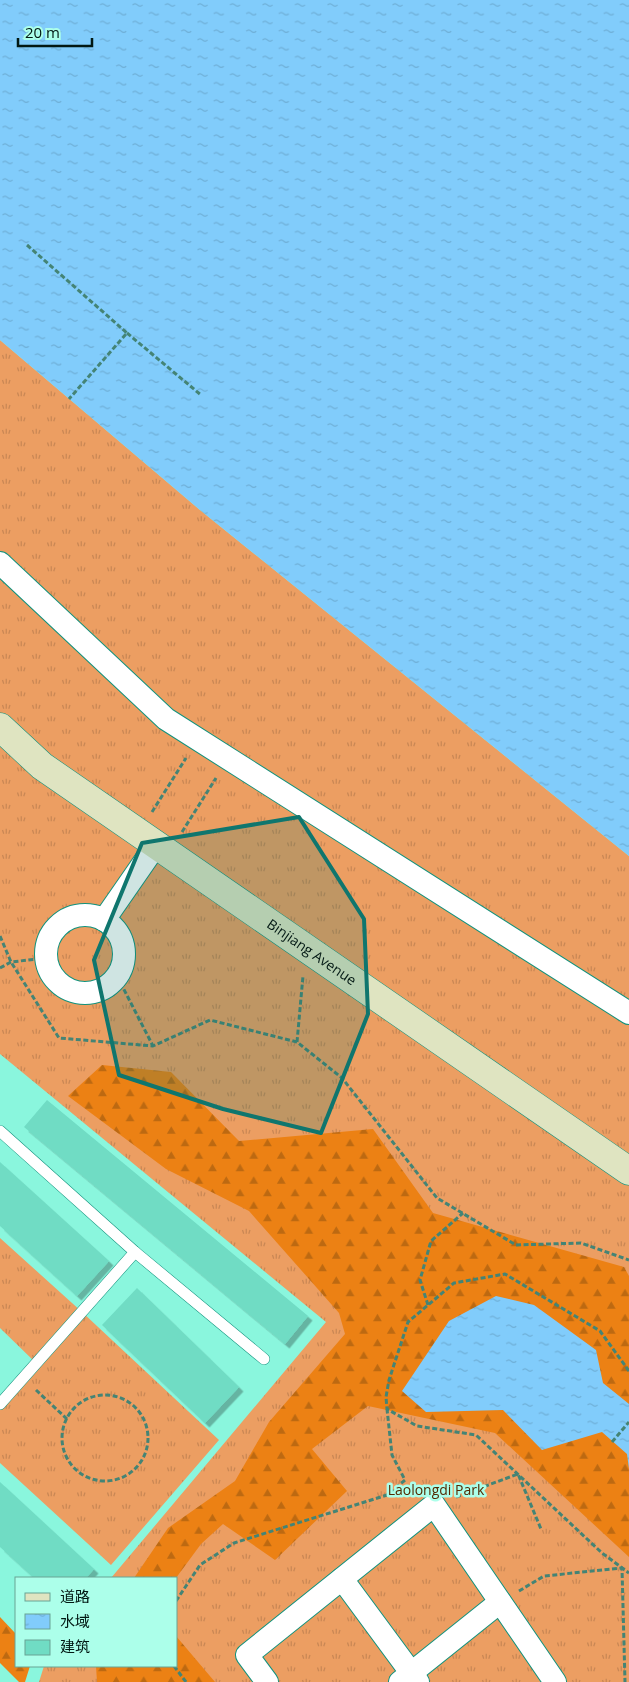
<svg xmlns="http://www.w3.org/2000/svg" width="629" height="1682" viewBox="0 0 629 1682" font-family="'Open Sans','Noto Sans SC',sans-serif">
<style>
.grass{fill:url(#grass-tufts)}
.forest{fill:url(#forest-firs)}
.water{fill:url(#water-ripples)}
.building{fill:#70dcc4;filter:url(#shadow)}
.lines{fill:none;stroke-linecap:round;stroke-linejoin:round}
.lane-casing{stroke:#10927d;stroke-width:12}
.street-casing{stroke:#10927d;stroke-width:24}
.secondary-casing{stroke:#10927d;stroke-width:29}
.path{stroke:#448475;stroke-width:3;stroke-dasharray:5 2.5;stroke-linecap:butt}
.lane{stroke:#fff;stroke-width:11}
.street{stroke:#fff;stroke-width:22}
.secondary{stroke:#dfe4c1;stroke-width:28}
.marked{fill:#0f766e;fill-opacity:0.2;stroke:#0f766e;stroke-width:4;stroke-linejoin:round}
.labels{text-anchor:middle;stroke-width:5;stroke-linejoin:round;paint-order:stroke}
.street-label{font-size:14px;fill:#021813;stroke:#acffea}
.park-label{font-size:14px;fill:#532a02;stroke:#acffea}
</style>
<defs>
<pattern id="grass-tufts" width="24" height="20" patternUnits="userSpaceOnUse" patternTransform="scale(1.25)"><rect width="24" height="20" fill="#ec9e62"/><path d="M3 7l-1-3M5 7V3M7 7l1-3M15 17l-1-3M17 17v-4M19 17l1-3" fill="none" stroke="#c98754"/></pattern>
<pattern id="forest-firs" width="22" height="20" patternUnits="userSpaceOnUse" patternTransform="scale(1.25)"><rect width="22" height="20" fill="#ec8114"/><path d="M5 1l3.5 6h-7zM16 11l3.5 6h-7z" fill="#bd6911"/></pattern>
<pattern id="water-ripples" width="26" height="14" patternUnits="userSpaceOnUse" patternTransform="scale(1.25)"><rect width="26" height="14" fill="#81ccfb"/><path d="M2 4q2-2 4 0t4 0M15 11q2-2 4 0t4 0" fill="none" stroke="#6eaed6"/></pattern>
<filter id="shadow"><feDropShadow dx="4.5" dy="4.5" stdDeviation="0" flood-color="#0004"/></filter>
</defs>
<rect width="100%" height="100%" fill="#8af6dd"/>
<!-- grass -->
<g class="grass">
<path d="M0 340 200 510 629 856V1682H39L44 1666H176V1578H111L326 1322 0 1054Z"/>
<path d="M0 1238 82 1312 219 1440 111 1565 0 1463V1404L36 1363 0 1328Z"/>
</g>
<!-- forest -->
<g class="forest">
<path d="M102 1065 171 1072 239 1141 373 1129 433 1213 624 1267 629 1276V1557L495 1433 368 1406 312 1449 347 1491 275 1560 223 1524 201 1544 176 1578H134L168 1528 235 1481 269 1422 345 1334 339 1313 249 1211 166 1169 68 1096Z"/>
<path d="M0 1617 16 1634V1666H30L25 1682H19L0 1663Z"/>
<path d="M176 1636 215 1682H97L96 1666H176Z"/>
</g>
<!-- water -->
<g class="water">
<path d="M0 0H629V856L200 510 0 340Z"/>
<path d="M496 1296 534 1305 596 1350 603 1383 629 1404V1469L627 1454 602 1432 542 1450 503 1410 426 1412 402 1391 449 1321Z"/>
</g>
<!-- building -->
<g class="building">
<path d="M47 1100 308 1316 285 1344 24 1127Z"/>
<path d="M0 1162 109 1261 77 1296 0 1226Z"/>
<path d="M137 1288 239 1387 205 1423 102 1325Z"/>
<path d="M0 1482 94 1569 86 1578H34L0 1547Z"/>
</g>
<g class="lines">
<!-- lane casing -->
<g class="lane-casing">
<g id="lane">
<path d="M0 1131 135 1252 0 1404"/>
<path d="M135 1252 264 1359"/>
</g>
</g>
<!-- street casing -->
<g class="street-casing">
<g id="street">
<path d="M0 563 166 719 629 1013"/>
<circle cx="85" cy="954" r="39"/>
<path d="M104 920 156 845"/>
<path d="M342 1579 418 1682"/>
<path d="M267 1682 247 1655 434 1505 555 1682"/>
<path d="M400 1682 500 1602"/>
</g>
</g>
<!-- secondary casing -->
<g class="secondary-casing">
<g id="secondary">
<path id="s1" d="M0 727 42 766 629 1171"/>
</g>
</g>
<!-- path -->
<g class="path">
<path d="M27 245 127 333 69 399"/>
<path d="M127 333 201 395"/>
<path d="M152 812 186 758"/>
<path d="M182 832 216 778"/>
<path d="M0 936 11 962 59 1038 153 1046 210 1020 297 1042 342 1078 437 1198 516 1245 581 1243 629 1260"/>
<path d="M0 968 11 962 46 958"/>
<path d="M117 976 153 1046"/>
<path d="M297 1042 303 976"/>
<path d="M428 1305 420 1280 431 1241 463 1213"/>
<path d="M629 1371 600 1331 505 1274 454 1283 408 1322 389 1380 386 1397 387 1409 417 1426 476 1435 602 1553 629 1573"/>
<path d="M36 1390 67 1419"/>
<circle cx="105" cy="1438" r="43"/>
<path d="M612 1442 629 1422"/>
<path d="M456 1497 518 1474 541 1529"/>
<path d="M519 1591 544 1576 622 1568 625 1682"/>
<path d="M176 1601 200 1565 234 1543 387 1495 405 1480 392 1455 387 1409"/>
<path d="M174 1666 186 1682"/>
</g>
<!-- lane -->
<use href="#lane" class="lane"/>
<!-- street -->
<use href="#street" class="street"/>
<!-- secondary -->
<use href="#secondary" class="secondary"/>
</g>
<!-- marked area -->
<path class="marked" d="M299 817 364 919 368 1014 321 1133 223 1109 119 1075 94 960 142 843Z"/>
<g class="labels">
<!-- street labels -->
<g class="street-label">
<text dy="5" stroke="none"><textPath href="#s1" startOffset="385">Binjiang Avenue</textPath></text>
</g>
<!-- park labels -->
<g class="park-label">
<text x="436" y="1495">Laolongdi Park</text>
</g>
</g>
<!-- legend -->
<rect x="15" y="1577" width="162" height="90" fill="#acffea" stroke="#68a394"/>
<rect x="25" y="1593" width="25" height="8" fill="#dfe4c1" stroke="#68a394"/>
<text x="60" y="1602" font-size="15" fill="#021813">道路</text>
<rect x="25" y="1614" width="25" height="15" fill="url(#water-ripples)" stroke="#68a394"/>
<text x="60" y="1627" font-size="15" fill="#021813">水域</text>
<rect x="25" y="1640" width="25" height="15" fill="#70dcc4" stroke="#68a394"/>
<text x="60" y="1652" font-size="15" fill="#021813">建筑</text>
<!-- scale -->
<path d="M18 38v8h74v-8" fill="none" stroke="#021813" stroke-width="2.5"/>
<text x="25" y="38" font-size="15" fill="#021813" stroke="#acffea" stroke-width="4" paint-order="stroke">20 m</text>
</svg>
